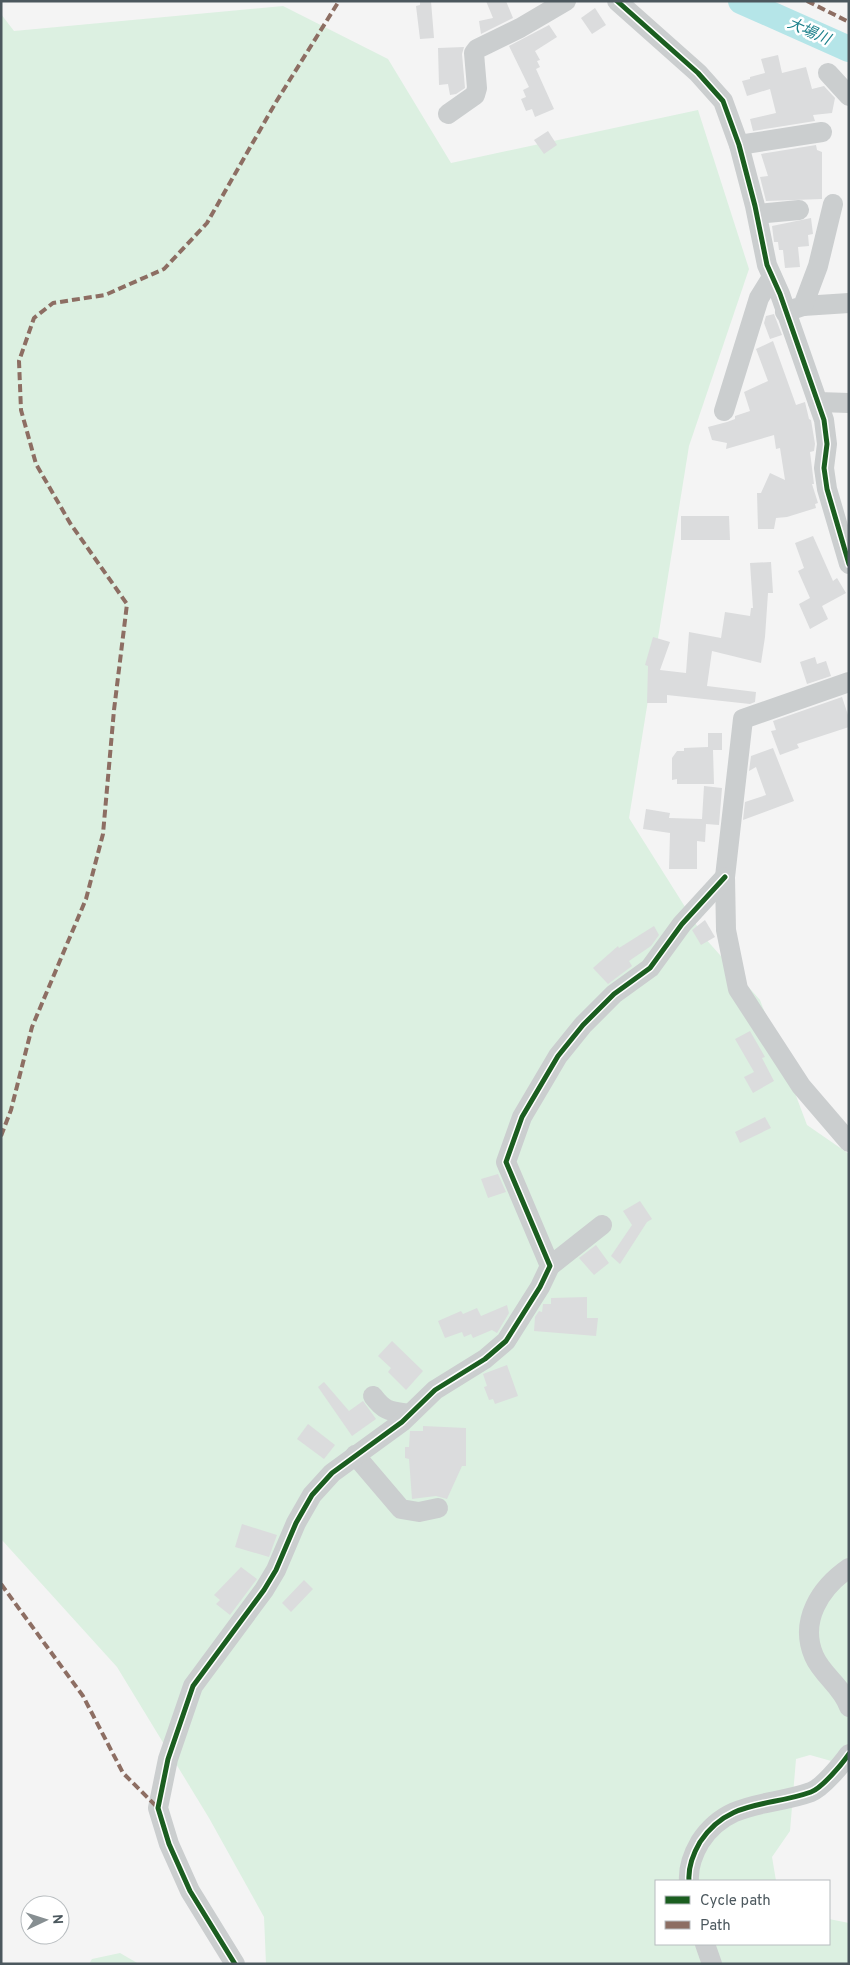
<svg xmlns="http://www.w3.org/2000/svg" width="850" height="1965" viewBox="0 0 850 1965" font-family="Overpass,'Noto Sans JP',sans-serif">
<style>
.green{fill:#dcf0e1}
.lines{fill:none;stroke-linecap:round;stroke-linejoin:round}
.river{stroke:#b5e5e8;stroke-width:26}
.building{fill:#dbdcdd}
.minor{stroke:#cbcecf;stroke-width:20}
.quiet{stroke:#8d6e63;stroke-width:4;stroke-dasharray:8 4;stroke-linecap:butt}
.cycleway-casing{stroke:#fff;stroke-width:8}
.cycleway{stroke:#1b5e20;stroke-width:5}
.labels{text-anchor:middle;stroke-width:5;stroke-linejoin:round;paint-order:stroke}
.water-label{font-size:15px;font-style:italic;fill:#1c818b;stroke:#fff}
</style>
<rect width="100%" height="100%" fill="#f4f4f4"/>
<!-- green -->
<g class="green">
<path d="M283 6 388 59 451 163 698 110 749 269 689 446 629 818 704 937 760 1000 807 1125 849 1154V1766L810 1755 796 1759 790 1831 772 1857 776 1881H656V1944H829V1919L849 1923V1964H266L264 1917 209 1818 117 1667 1 1539V14L14 31Z"/>
<path d="M120 1953 139 1964H89L92 1959Z"/>
</g>
<g class="lines">
<!-- river -->
<path class="river" d="M741 1 849 49"/>
</g>
<!-- building -->
<g class="building">
<path d="M420 1H431L434 38 420 39 416 6 420 5Z"/>
<path d="M486 1H506L513 18 481 34 479 21 493 18Z"/>
<path d="M595 8 606 25 592 34 581 18Z"/>
<path d="M549 25 557 37 535 51 540 60 537 61 540 67 536 69 554 109 535 117 532 109 526 111 521 99 526 97 523 90 529 87 509 46Z"/>
<path d="M464 47 462 54 465 88 456 94 450 95 448 84 439 85 438 48Z"/>
<path d="M778 55 782 73 806 67 812 89 824 86 835 98 832 113 813 115 815 121 753 131 750 119 776 113 770 89 747 96 742 81 750 79V77L765 73 761 59Z"/>
<path d="M548 131 557 145 544 154 534 140Z"/>
<path d="M816 145 817 150 822 152V199L766 201 760 177 768 176 761 154Z"/>
<path d="M811 218 813 234 808 235 809 246 798 247 800 267 785 268 783 250H779L778 242H774L772 226Z"/>
<path d="M774 314 782 335 770 339 764 323 766 316Z"/>
<path d="M773 341 796 405 805 402 809 419 811 420 815 444 814 451 810 452 814 484H812L818 503 815 504 816 508 787 517 776 518 774 529H758L757 493H761L770 473 785 480 780 448 776 449 774 435 726 449 727 443 712 440 708 427 727 422 735 419V416L750 411 744 392 768 381 756 349Z"/>
<path d="M681 516H729L730 540H681Z"/>
<path d="M813 536 833 581 837 578 846 593 822 606 828 619 810 629 799 604 810 598 798 571 804 568 795 543Z"/>
<path d="M771 562 773 593H768L765 637 761 663 712 651 707 686 756 692 755 702 750 704 667 695V703H647L648 666 645 665 653 637 670 642 660 670 686 673 689 632 721 638 725 612 750 616 751 608H753L750 563Z"/>
<path d="M815 657 817 664 826 661 831 676 807 684 800 662Z"/>
<path d="M842 697 849 718V727L797 744 799 748 780 755 771 731 776 730 773 721Z"/>
<path d="M708 733H722V750H713L714 784H677V779L672 780V758L677 751H684V748L708 747Z"/>
<path d="M773 748 794 801 743 820 745 802 766 795 756 767 749 771 751 756Z"/>
<path d="M704 786 722 788 719 825 706 824 705 842 697 841V869H669L670 833 643 829 646 809 670 813 669 818 702 819Z"/>
<path d="M705 920 715 937 701 945 692 930Z"/>
<path d="M654 926 659 935 651 946 629 961 632 966 608 984 593 968 618 946 619 948Z"/>
<path d="M750 1031 765 1057 762 1058 774 1081 753 1093 744 1077 754 1072 735 1039Z"/>
<path d="M765 1117 771 1128 740 1143 735 1132Z"/>
<path d="M498 1174 506 1192 488 1198 481 1179Z"/>
<path d="M640 1201 652 1219 647 1222 620 1264 611 1256 632 1225 623 1211Z"/>
<path d="M596 1245 609 1263 594 1275 579 1258Z"/>
<path d="M587 1297V1318H598L596 1336 534 1331 535 1317 539 1311 542 1312 543 1304H551V1298Z"/>
<path d="M507 1305 509 1313 497 1333 492 1330 473 1338 471 1334 464 1337 462 1332 445 1338 438 1321 461 1311 463 1314 477 1308 481 1316Z"/>
<path d="M392 1341 423 1371 406 1390 388 1372 391 1368 378 1356Z"/>
<path d="M507 1365 518 1396 495 1404 493 1399 489 1400 484 1387 487 1386 483 1374Z"/>
<path d="M324 1382 349 1411 363 1401 376 1419 352 1436 318 1387Z"/>
<path d="M308 1424 335 1445 324 1459 297 1439Z"/>
<path d="M423 1426 466 1428V1466H462L447 1499 436 1496 412 1499 409 1459 405 1458V1447H409L410 1431H423Z"/>
<path d="M242 1524 277 1535 269 1557 235 1547Z"/>
<path d="M241 1567 257 1579 230 1615 216 1604 220 1600 214 1595Z"/>
<path d="M304 1580 313 1589 291 1612 282 1603Z"/>
</g>
<g class="lines">
<!-- minor -->
<g class="minor">
<path d="M617 1 698 73 723 101 739 145 755 206 767 265 780 294 824 420 827 444 824 468 827 489 849 564"/>
<path d="M828 73 849 96"/>
<path d="M448 114 475 95 477 88 474 53 477 49 520 28 566 1"/>
<path d="M739 145 822 132"/>
<path d="M757 214 799 210"/>
<path d="M803 306 849 303"/>
<path d="M785 312 803 306 818 266 833 204"/>
<path d="M818 402 849 403"/>
<path d="M724 411 759 298 772 277"/>
<path d="M849 682 743 719 725 877 726 930 738 989 801 1086 849 1142"/>
<path d="M550 1266 602 1225"/>
<path d="M373 1396C385 1412 390 1411 410 1414"/>
<path d="M355 1455 401 1509 419 1512 438 1508"/>
<path d="M849 1568C820 1588 799 1621 814 1656 822 1675 843 1687 849 1707"/>
<path d="M689 1881C688 1867 693 1854 700 1842 728 1799 770 1807 811 1792 822 1788 842 1764 849 1754"/>
<path d="M705 1944 712 1964"/>
<path d="M235 1964 190 1891 169 1844 158 1808 168 1759 193 1686 264 1590 276 1570 296 1523 312 1495 332 1473 402 1422 435 1390 485 1359 506 1341 540 1287 550 1266 506 1162 522 1117 558 1056 583 1025 614 994 650 968 682 924 725 877"/>
</g>
<!-- quiet -->
<g class="quiet">
<path d="M807 1 849 22"/>
<path d="M1 1136 11 1110 32 1027 86 899 103 834 114 710 127 604 70 523 36 464 21 410 19 361 34 318 53 303 105 295 164 269 207 223 276 102 339 1"/>
<path d="M1 1584 83 1696 123 1773 158 1808"/>
</g>
<!-- cycleway casing -->
<g class="cycleway-casing">
<g id="cycleway">
<path d="M617 1 698 73 723 101 739 145 755 206 767 265 780 294 824 420 827 444 824 468 827 489 849 564"/>
<path d="M689 1881C688 1867 693 1854 700 1842 728 1799 770 1807 811 1792 822 1788 842 1764 849 1754"/>
<path d="M235 1964 190 1891 169 1844 158 1808 168 1759 193 1686 264 1590 276 1570 296 1523 312 1495 332 1473 402 1422 435 1390 485 1359 506 1341 540 1287 550 1266 506 1162 522 1117 558 1056 583 1025 614 994 650 968 682 924 725 877"/>
</g>
</g>
<!-- cycleway -->
<use href="#cycleway" class="cycleway"/>
</g>
<g class="labels">
<!-- water labels -->
<g class="water-label">
<text transform="translate(809 31) rotate(24)" y="5">大場川</text>
</g>
</g>
<!-- border -->
<rect width="850" height="1965" fill="none" stroke="#4c585e" stroke-width="5"/>
<!-- legend -->
<rect x="655" y="1880" width="175" height="65" fill="#ffffff" stroke="#b7bcbf"/>
<rect x="665" y="1896" width="25" height="8" fill="#1b5e20" stroke="#b7bcbf"/>
<text x="700" y="1905" font-size="15" fill="#4c585e">Cycle path</text>
<rect x="665" y="1921" width="25" height="8" fill="#8d6e63" stroke="#b7bcbf"/>
<text x="700" y="1930" font-size="15" fill="#4c585e">Path</text>
<!-- north arrow -->
<g transform="translate(45 1920) rotate(86)"><circle r="24" fill="#ffffff" stroke="#b7bcbf"/>
<path d="M0-4L9 19L0 12L-9 19Z" fill="#878f92"/>
<text y="-8" font-size="14" font-weight="bold" text-anchor="middle" fill="#4c585e">N</text>
</g>
</svg>
